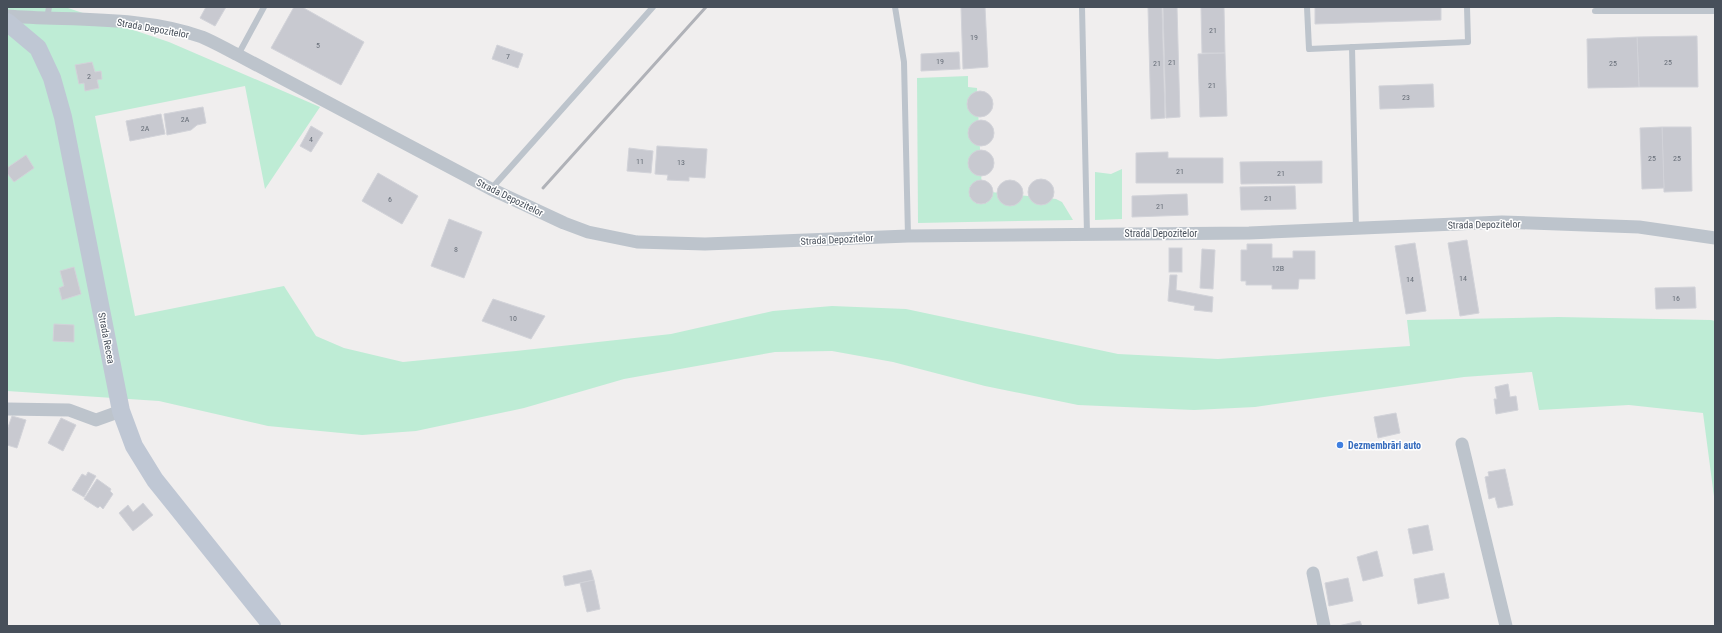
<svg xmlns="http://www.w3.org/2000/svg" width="1722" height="633" viewBox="0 0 1722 633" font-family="'Roboto Condensed',sans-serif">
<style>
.green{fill:#beecd5}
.building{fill:#c8c9d0;stroke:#d2d3d9}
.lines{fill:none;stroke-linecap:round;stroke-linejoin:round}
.lane{stroke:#bdc4cc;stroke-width:6}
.street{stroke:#bdc4cc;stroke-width:13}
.secondary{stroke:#bfc7d4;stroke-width:18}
.rail{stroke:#b0b2b8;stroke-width:3}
.shop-dot{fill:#3f7fe0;stroke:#fff;stroke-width:1.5}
.labels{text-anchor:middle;stroke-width:3;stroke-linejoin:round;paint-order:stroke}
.number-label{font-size:8px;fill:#676e78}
.street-label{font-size:10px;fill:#474f5a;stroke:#fff}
.shop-label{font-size:10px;font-weight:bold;fill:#366cbe;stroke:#fff;text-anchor:start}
</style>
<rect width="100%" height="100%" fill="#f0eeee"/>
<!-- green -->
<g class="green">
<path d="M7 7H65L169 42 320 107 265 189 245 86 95 116 135 316 284 286 316 336 344 348 403 362 516 351 671 334 773 311 832 306 906 309 1118 354 1218 359 1410 346 1407 320 1558 317 1711 320 1715 321V504L1703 413 1629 405 1539 410 1532 372 1464 377 1255 407 1194 410 1078 405 985 386 893 362 832 351 775 352 624 379 524 408 416 431 362 435 268 426 159 401 7 391Z"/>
<path d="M968 76V87L977 88 982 191 1056 199 1062 202 1073 220 918 223 917 78Z"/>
<path d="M1122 169V219L1095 220V172L1111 174Z"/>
</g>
<!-- building -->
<g class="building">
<path d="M206 7H226L215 26 200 18Z"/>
<path d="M294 7H302L364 42 341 85 271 48Z"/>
<path d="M961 7H985L988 67 963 69Z"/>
<path d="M1148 7H1162L1165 118 1151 119Z"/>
<path d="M1163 7H1177L1180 117 1166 118Z"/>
<path d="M1201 7H1224L1225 53H1202Z"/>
<path d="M1315 7H1441V20L1315 24Z"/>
<path d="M1697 36 1698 87H1639L1637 37Z"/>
<path d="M1637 37 1639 87 1588 88 1587 39Z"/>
<path d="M497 45 523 54 518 68 492 59Z"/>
<path d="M959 52 960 69 921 71V54Z"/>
<path d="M1225 53 1227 116 1200 117 1198 54Z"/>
<path d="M92 62 95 72 101 71 102 79 97 80 99 88 85 91 84 83 79 84 75 65Z"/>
<path d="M1433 84 1434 107 1380 109 1379 86Z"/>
<circle cx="980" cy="104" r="13"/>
<path d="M203 107 206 123 197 125 191 130 167 135 164 114Z"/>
<path d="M161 114 165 134 130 141 126 121Z"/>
<circle cx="981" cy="133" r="13"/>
<path d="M311 126 323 133 311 152 300 146Z"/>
<path d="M1662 127H1691L1692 191 1664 192Z"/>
<path d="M1662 127 1664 188 1642 189 1640 128Z"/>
<path d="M657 146 707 149 705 178 689 177V181L667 180 668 175 655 174Z"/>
<path d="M629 148 653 151 651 173 627 171Z"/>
<circle cx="981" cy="163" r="13"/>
<path d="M1168 152V158H1223V183H1136V153Z"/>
<path d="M26 155 34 168 14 182 7 173V168Z"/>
<path d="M1322 161V183L1241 184 1240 162Z"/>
<path d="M378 173 418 196 402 224 362 201Z"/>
<circle cx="1041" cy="192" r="13"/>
<circle cx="981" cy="192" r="12"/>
<circle cx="1010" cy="193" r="13"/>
<path d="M1295 186 1296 209 1241 210 1240 187Z"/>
<path d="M1187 194 1188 215 1132 217V196Z"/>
<path d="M449 219 482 232 464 278 431 266Z"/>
<path d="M1467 240 1479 313 1460 316 1448 243Z"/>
<path d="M1415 243 1426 311 1406 314 1395 246Z"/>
<path d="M1247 244H1272V258H1293V251H1315V279H1299L1298 289H1272V285H1246V281H1241V250H1247Z"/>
<rect x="1169" y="248" width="13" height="24"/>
<path d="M1202 249 1215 250 1213 289 1200 288Z"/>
<path d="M74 267 81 294 62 300 59 288 64 286 60 271Z"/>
<path d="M1170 275H1177L1176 290 1213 297 1212 312 1194 310 1195 306 1168 301Z"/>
<path d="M1695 287 1696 308 1656 309 1655 288Z"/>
<path d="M493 299 545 316 531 339 482 321Z"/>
<path d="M54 324 74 325V342L53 341Z"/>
<path d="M1508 384 1510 397 1516 396 1518 410 1496 414 1494 399H1497L1495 387Z"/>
<path d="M1396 413 1400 433 1378 438 1374 417Z"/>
<path d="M12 416 26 420 17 448 7 445V430Z"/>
<path d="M61 418 76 425 63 451 48 443Z"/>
<path d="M1505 469 1513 505 1498 508 1495 497 1489 499 1485 477 1489 476 1488 472Z"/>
<path d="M88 472 96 476 84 497 72 490 82 474 86 476Z"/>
<path d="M97 479 111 489 110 491 113 494 103 509 100 506 98 508 84 499Z"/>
<path d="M143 503 153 515 133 531 119 513 128 505 133 512Z"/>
<path d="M1428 525 1433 550 1413 554 1408 529Z"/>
<path d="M1377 551 1383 576 1363 581 1357 557Z"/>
<path d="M591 570 594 580 565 586 563 576Z"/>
<path d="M1444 573 1449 598 1418 604 1414 579Z"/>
<path d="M1348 578 1353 601 1329 606 1325 583Z"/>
<path d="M594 580 600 609 587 612 580 583Z"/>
<path d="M1360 621 1362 626H1338Z"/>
</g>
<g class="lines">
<!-- lane -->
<g class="lane">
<path d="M895 7 904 62 908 236"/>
<path d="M1082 7 1087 234"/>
<path d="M1307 7 1309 49 1468 42 1467 7"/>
<path d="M1595 11H1715"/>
<path d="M47 19 49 7"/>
<path d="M1352 47 1356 230"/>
<path d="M238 55 264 7"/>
<path d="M491 189 653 7"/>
</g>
<!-- street -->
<g class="street">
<path d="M7 16C70 21 141 15 202 37 214 42 226 49 238 55L491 189 564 223 588 232 637 242 705 244 908 236 1249 233 1502 222 1639 227 1715 238"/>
<path d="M7 409 69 410 96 420 121 411"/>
<path d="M1462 444 1506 626"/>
<path d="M1313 573 1324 626"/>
</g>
<!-- secondary -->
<path class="secondary" d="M7 22 38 48 52 78 63 117 121 411 134 446 155 480 272 626"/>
<!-- rail -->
<path class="rail" d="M543 188 706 7"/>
</g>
<!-- markers -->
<circle class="shop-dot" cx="1340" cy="445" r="4"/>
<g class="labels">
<!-- number labels -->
<g class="number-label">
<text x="1213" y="33">21</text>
<text x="974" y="40">19</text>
<text x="318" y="48">5</text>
<text x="508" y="59">7</text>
<text x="940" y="64">19</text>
<text x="1172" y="65">21</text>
<text x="1668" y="65">25</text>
<text x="1157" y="66">21</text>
<text x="1613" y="66">25</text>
<text x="89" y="79">2</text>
<text x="1212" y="88">21</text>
<text x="1406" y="100">23</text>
<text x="185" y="122">2A</text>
<text x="145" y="131">2A</text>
<text x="311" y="142">4</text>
<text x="1652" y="161">25</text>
<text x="1677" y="161">25</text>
<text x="640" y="164">11</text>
<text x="681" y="165">13</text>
<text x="1180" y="174">21</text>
<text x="1281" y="176">21</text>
<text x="1268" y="201">21</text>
<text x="390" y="202">6</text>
<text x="1160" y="209">21</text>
<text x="456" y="252">8</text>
<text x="1278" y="271">12B</text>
<text x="1463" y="281">14</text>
<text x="1410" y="282">14</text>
<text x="1676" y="301">16</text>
<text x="513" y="321">10</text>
</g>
<!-- street labels -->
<g class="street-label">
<text transform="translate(153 28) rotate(10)" y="4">Strada Depozitelor</text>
<text transform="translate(510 197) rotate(26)" y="4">Strada Depozitelor</text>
<text transform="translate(1484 224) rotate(-1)" y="4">Strada Depozitelor</text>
<text x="1161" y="237">Strada Depozitelor</text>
<text transform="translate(837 239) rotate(-3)" y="4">Strada Depozitelor</text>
<text transform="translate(107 338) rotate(79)" y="4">Strada Recea</text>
</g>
<!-- shop labels -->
<g class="shop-label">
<text x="1348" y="449">Dezmembrări auto</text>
</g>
</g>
<!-- border -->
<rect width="1722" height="633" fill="none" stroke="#474f5a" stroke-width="16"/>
</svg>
